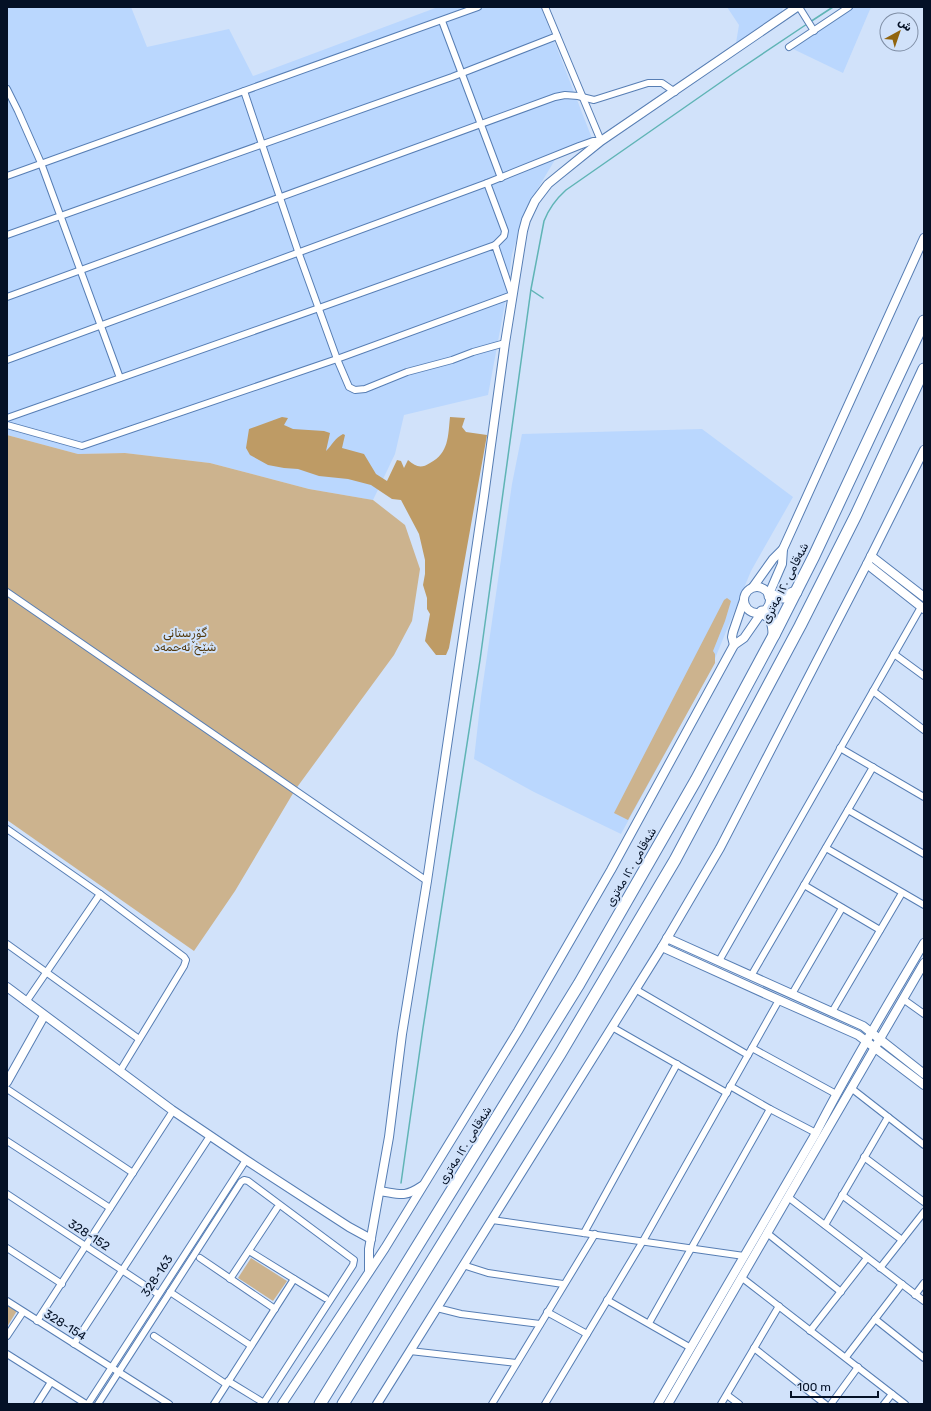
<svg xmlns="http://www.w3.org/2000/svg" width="931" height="1411" viewBox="0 0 931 1411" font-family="Rubik,'Noto Sans Arabic',sans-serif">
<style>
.built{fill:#bad7fe}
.green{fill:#ccb38e}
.forest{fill:#be9b65}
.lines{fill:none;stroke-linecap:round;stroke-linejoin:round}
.stream{stroke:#5fb4b5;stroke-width:1.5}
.street-casing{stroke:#577eb4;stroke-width:8}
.secondary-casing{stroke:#577eb4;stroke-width:10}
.highway-casing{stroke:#577eb4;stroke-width:13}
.street{stroke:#fff;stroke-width:6}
.secondary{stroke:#fff;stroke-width:8}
.highway{stroke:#fff;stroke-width:11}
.labels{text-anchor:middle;stroke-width:4;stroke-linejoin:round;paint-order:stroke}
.street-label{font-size:12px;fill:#041126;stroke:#d1e2fa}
.park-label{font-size:12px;fill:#533a0e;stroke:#d1e2fa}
</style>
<rect width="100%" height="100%" fill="#d1e2fa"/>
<!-- built -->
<g class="built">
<path d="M7 7H131L147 47 229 29 253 76 438 7H541L593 141 556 158 528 205 512 254 507 293 488 395 404 415 395 454 373 500 309 489 210 463 125 453 78 454 7 435Z"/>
<path d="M727 7H783L782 11 736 43 739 25Z"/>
<path d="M851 7H871L843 73 791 48Z"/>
<path d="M702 429 793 497 751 571 709 673 621 834 534 792 474 759 481 697 512 484 522 434Z"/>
</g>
<!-- green -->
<g class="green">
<path d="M7 435 78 454 125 453 210 463 309 489 373 500 405 525 420 569 412 621 394 655 295 790 235 891 194 951 7 820Z"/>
<path d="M727 598 731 601 725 621 713 651 715 654V663L628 820 614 813 724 600Z"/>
<path d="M251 1258 287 1281 273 1301 238 1278Z"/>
<path d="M7 1302 18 1309 7 1327Z"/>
</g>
<!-- forest -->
<path class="forest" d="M282 417 288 418 284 425 293 429 324 431 330 433 326 451C332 445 335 438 343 434L345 435 342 448 364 454 376 474 387 481 397 460 401 461 404 468 408 460C416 467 421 469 430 463 449 453 448 436 450 417L465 418 462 427 466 432 487 435 449 648 446 655H436L425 641 430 614 427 609V598L423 585 425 574V560L419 534 401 500 392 499 371 485 348 479 319 476 298 469 284 468 268 465 250 455 246 448 249 429Z"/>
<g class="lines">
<!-- stream -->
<g class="stream">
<path d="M810 22 833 7"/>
<path d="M531 290 543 298"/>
<path d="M401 1183 423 1028 480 660 531 289 544 221C549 208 556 199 566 190L734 73 807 24"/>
</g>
<!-- street casing -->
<g class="street-casing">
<g id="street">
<path d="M799 7 814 31"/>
<path d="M442 21 501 178"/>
<path d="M789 47 849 7"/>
<path d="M7 89 18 111 41 163 120 378"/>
<path d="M244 91 299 254 337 359 349 387 355 390 365 389 407 372 452 360 473 352 505 343"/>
<path d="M7 176 478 7"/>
<path d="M487 183 505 231 504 236 495 245"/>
<path d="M7 235 452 77 557 36"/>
<path d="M7 297 555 97 565 95 578 96 594 100 648 83H662L675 92"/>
<path d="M7 360 487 183 579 146 593 141H601L545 7"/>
<path d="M7 418 319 308 495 245 512 295 337 359 82 446 7 425"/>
<path d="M7 592 427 881"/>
<path d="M894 654 924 676"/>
<path d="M873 691 924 730"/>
<path d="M840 748 924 797"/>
<path d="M848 810 924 854"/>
<path d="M7 829 100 894 184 957 186 960 184 966 120 1071"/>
<path d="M826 848 924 905"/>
<path d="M804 885 880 930"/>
<path d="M7 944 139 1039"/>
<path d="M719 961 921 607"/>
<path d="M751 976 873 767"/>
<path d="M635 989 748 1055"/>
<path d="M792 994 842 908"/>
<path d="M903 999 924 1014"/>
<path d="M26 1002 100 894"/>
<path d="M832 1012 902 893"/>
<path d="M612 1027 727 1093"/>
<path d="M752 1048 836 1094"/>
<path d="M730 1086 770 1109 816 1133"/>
<path d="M851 1088 924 1145"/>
<path d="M7 1089 133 1173"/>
<path d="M7 1141 110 1208"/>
<path d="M864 1157 924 1202"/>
<path d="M7 1194 158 1294"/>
<path d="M842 1195 902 1240"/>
<path d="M788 1197 924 1301"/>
<path d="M492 1220 744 1256"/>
<path d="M825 1225 888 1117"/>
<path d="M584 1233 677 1064"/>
<path d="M767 1233 841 1292"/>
<path d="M7 1248 62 1284"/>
<path d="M249 1251 325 1298"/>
<path d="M200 1258 275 1309"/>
<path d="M463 1265 488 1273 563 1284"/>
<path d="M880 1268 924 1212"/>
<path d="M741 1277 905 1404"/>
<path d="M230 1279 277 1208"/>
<path d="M170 1292 250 1345"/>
<path d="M915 1295 924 1283"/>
<path d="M607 1300 691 1348"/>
<path d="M7 1301 169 1404"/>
<path d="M437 1308 461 1314 540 1324"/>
<path d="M547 1312 587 1334"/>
<path d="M875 1319 924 1358"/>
<path d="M37 1321 171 1114"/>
<path d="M649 1323 770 1109"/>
<path d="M810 1331 867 1258"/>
<path d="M7 1336 23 1312"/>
<path d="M154 1336 226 1384"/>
<path d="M74 1344 210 1136"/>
<path d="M754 1348 825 1404"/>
<path d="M410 1351 516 1363"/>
<path d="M7 1354 86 1404"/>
<path d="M846 1357 902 1284"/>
<path d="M228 1381 264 1403"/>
<path d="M727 1395 739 1404"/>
<path d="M37 1404 51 1382"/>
<path d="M88 1404 246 1160"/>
<path d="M98 1404 241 1182 244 1180 248 1181 354 1260 353 1265 263 1404"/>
<path d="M214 1404 294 1279"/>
<path d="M492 1404 595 1234"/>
<path d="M545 1404 643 1241 779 1000"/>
<path d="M721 1404 779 1306"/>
<path d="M831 1404 858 1367"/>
<path d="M884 1404 892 1394"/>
</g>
</g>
<!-- secondary casing -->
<g class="secondary-casing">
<g id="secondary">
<path d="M871 556 924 597"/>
<path d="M867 564 924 609"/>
<circle cx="757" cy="600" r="13"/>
<path d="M753 587 773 559 783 549"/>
<path d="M769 594 782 564 783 549 924 238"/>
<path d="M734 645 732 637 733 632 744 600"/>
<path d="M667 938 863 1026 924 1074"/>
<path d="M662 947 779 1000 858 1035 924 1085"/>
<path d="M7 987 172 1110 246 1160 349 1227 371 1239"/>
<path d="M7 1082 44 1016"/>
<path d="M380 1191C400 1194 404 1198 422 1186"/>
<path d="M369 1271V1249L389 1137 402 1034 427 881 484 496 505 343 523 231 526 220 535 201 548 184 559 175 601 141 797 7"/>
<path d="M282 1404 385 1248 518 1031 611 870 734 645 744 638 762 612"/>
<path d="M377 1404 662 947 720 848 867 564 924 450"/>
<path d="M658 1404 816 1133C849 1068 887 1006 924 943"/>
<path d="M668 1404 924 963"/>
</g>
</g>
<!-- highway casing -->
<g class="highway-casing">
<g id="highway">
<path d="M770 596 783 597 796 592"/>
<path d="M762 612C772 617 774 624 774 635"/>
<path d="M320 1404 579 984 696 780 774 635 814 556 924 321"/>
<path d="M343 1404 560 1054 675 860 800 626 856 515 924 369"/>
</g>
</g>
<!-- street -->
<use href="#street" class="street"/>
<!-- secondary -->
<use href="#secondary" class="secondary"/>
<!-- highway -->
<use href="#highway" class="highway"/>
</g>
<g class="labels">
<!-- street labels -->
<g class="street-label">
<text transform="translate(785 583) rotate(-63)" y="4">شەقامی ١٢٠ مەتری</text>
<text transform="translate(631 867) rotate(-60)" y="4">شەقامی ١٢٠ مەتری</text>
<text transform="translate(465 1145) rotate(-58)" y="4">شەقامی ١٢٠ مەتری</text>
<text transform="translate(89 1235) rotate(33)" y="4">328-152</text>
<text transform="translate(157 1276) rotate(-57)" y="4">328-163</text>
<text transform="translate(65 1325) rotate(32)" y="4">328-154</text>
</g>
<!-- park labels -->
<g class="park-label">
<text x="185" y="637">گۆڕستانی<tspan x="185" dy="14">شێخ ئەحمەد</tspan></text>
</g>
</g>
<!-- border -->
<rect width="931" height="1411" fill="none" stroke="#041126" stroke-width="16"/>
<!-- north arrow -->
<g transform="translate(899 32) rotate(40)"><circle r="19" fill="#d1e2fa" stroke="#7f8ea5"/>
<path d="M0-3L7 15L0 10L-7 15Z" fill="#91650f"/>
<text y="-6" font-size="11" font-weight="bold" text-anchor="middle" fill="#041126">ش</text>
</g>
<!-- scale -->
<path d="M791 1391v6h87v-6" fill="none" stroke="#041126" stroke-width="2"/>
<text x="797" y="1391" font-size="12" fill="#041126" stroke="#d1e2fa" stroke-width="3" paint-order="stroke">100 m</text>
</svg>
